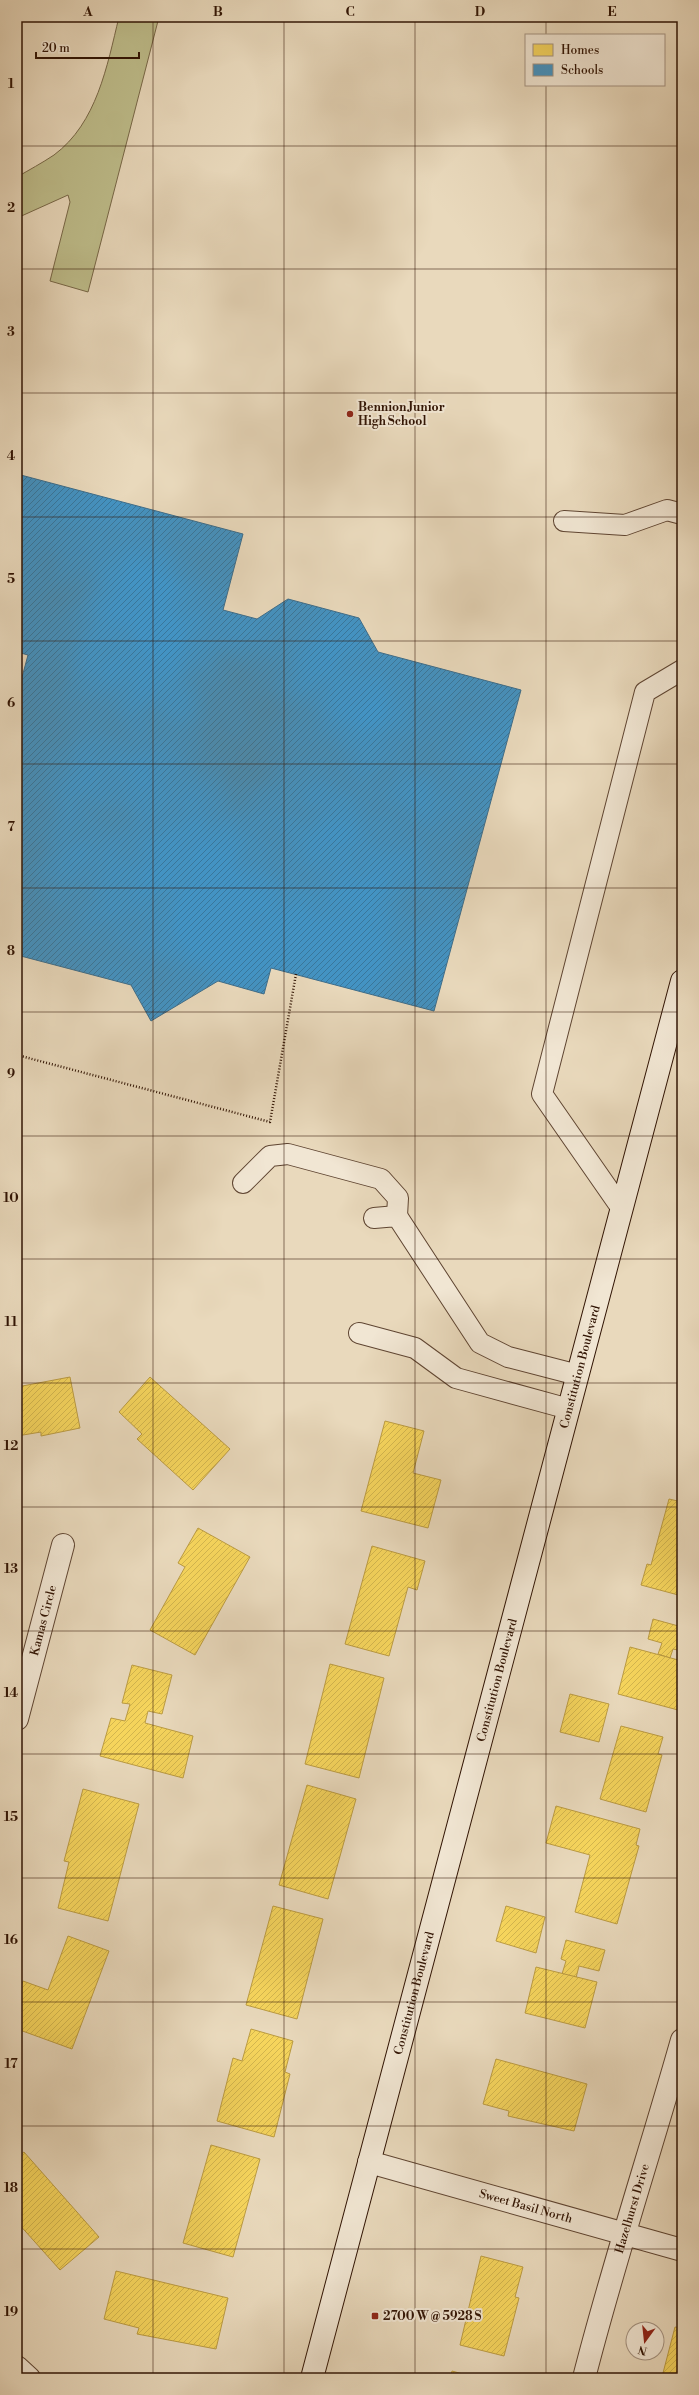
<svg xmlns="http://www.w3.org/2000/svg" width="699" height="2395" viewBox="0 0 699 2395" font-family="'Libre Bodoni',serif">
<style>
.grass{fill:#bebd8b;stroke:#786848}
.homes{fill:url(#homes-hatch);stroke:#bb9b42}
.schools{fill:url(#schools-hatch);stroke:#3e6d8a}
.lines{fill:none;stroke-linecap:round;stroke-linejoin:round}
.service-casing{stroke:#5f4532;stroke-width:22}
.minor-casing{stroke:#5f4532;stroke-width:24}
.secondary-casing{stroke:#311404;stroke-width:24}
.path{stroke:#311404;stroke-width:2.5;stroke-dasharray:1 2;stroke-linecap:butt}
.service{stroke:#f1e6d3;stroke-width:20}
.minor{stroke:#f1e6d3;stroke-width:22}
.secondary{stroke:#f1e6d3;stroke-width:22}
.grid{fill:none;stroke:#311404;stroke-width:1;stroke-opacity:0.55}
.poi-dot{fill:#8f2418;stroke:#f1e6d3;stroke-width:1.5}
.labels{text-anchor:middle;stroke-width:4;stroke-linejoin:round;paint-order:stroke}
.poi-label{font-size:12px;font-weight:bold;fill:#311404;stroke:#f1e6d3;text-anchor:start}
.street-label{font-size:12px;fill:#311404;stroke:#f1e6d3}
.neatline{fill:none;stroke:#311404;stroke-width:1.5}
.grid-label{font-size:13px;text-anchor:middle;font-weight:bold;fill:#311404}
</style>
<defs>
<pattern id="homes-hatch" width="6" height="6" patternUnits="userSpaceOnUse"><rect width="6" height="6" fill="#f6d55c"/><path d="M-1 1l2-2M0 6l6-6M5 7l2-2" fill="none" stroke="#d3b64e"/></pattern>
<pattern id="schools-hatch" width="6" height="6" patternUnits="userSpaceOnUse"><rect width="6" height="6" fill="#4393c3"/><path d="M-1 1l2-2M0 6l6-6M5 7l2-2" fill="none" stroke="#39779c"/></pattern>
</defs>
<rect width="100%" height="100%" fill="#e9d9bc"/>
<filter id="stains"><feTurbulence type="fractalNoise" baseFrequency=".005" numOctaves="4"/><feColorMatrix values="0 0 0 0 .2 0 0 0 0 .09 0 0 0 0 .02 0 0 0 .5 -.17"/></filter>
<radialGradient id="worn" r=".72"><stop offset=".6" stop-color="#630" stop-opacity="0"/><stop offset="1" stop-color="#630" stop-opacity=".3"/></radialGradient>
<!-- grass -->
<path class="grass" d="M119 17H159L88 292 50 281 70 202 68 195 17 218V177C29 170 42 163 54 155 97 123 107 66 119 17Z"/>
<!-- homes -->
<g class="homes">
<path d="M70 1377 80 1428 41 1436V1432L17 1436V1387Z"/>
<path d="M150 1377 230 1449 193 1490 137 1439 142 1434 119 1412Z"/>
<path d="M385 1421 424 1431 413 1473 441 1480 428 1528 361 1511Z"/>
<path d="M669 1499 682 1502V1596L641 1585 647 1564 651 1565Z"/>
<path d="M198 1528 250 1557 195 1655 150 1630 185 1567 178 1563Z"/>
<path d="M372 1546 425 1561 417 1590 408 1587 389 1656 345 1644Z"/>
<path d="M653 1619 682 1627V1651L673 1649 670 1658 658 1654 662 1643 648 1639Z"/>
<path d="M630 1647 682 1661V1695L678 1710 618 1694Z"/>
<path d="M330 1664 384 1678 359 1778 305 1764Z"/>
<path d="M132 1665 172 1675 162 1714 148 1711 145 1723 193 1736 183 1778 100 1756 111 1718 125 1721 130 1704 122 1703Z"/>
<path d="M570 1694 609 1704 599 1742 560 1732Z"/>
<path d="M621 1726 663 1737 658 1754 662 1755 646 1812 600 1799Z"/>
<path d="M307 1785 356 1799 328 1899 279 1885Z"/>
<path d="M83 1789 139 1804 108 1921 58 1908 69 1862 64 1861Z"/>
<path d="M556 1806 640 1829 636 1845 639 1846 617 1924 575 1912 590 1855 546 1843Z"/>
<path d="M273 1906 323 1919 297 2019 246 2005Z"/>
<path d="M506 1906 545 1917 536 1953 496 1941Z"/>
<path d="M68 1936 109 1951 72 2049 17 2029V1998L23 1981 48 1990Z"/>
<path d="M566 1940 605 1950 599 1971 579 1966 576 1978 562 1974 566 1961 561 1959Z"/>
<path d="M536 1967 597 1982 585 2028 525 2013Z"/>
<path d="M251 2029 293 2041 285 2072 290 2074 274 2137 217 2121 233 2058 242 2061Z"/>
<path d="M496 2059 587 2084 574 2131 508 2116 509 2111 483 2104Z"/>
<path d="M211 2145 260 2159 233 2257 183 2243Z"/>
<path d="M24 2152 99 2237 60 2270 17 2222V2157Z"/>
<path d="M481 2256 523 2267 515 2297 519 2298 504 2356 460 2345Z"/>
<path d="M116 2271 228 2298 216 2349 137 2334 139 2328 104 2319Z"/>
<path d="M675 2327 682 2328V2378L663 2373Z"/>
<path d="M452 2371 477 2378H450Z"/>
</g>
<!-- schools -->
<path class="schools" d="M17 474 243 534 223 610 257 619 288 599 359 618 378 652 521 690 434 1011 271 968 264 994 218 981 151 1021 131 985 17 955V696L28 655 17 652Z"/>
<g class="lines">
<!-- service casing -->
<g class="service-casing">
<g id="service">
<path d="M564 521 625 525 667 510 682 514"/>
<path d="M243 1183 270 1156 288 1154 381 1179 398 1198 397 1216"/>
<path d="M622 1209 542 1094 645 692 682 670"/>
<path d="M374 1218 397 1216 480 1343 508 1357 578 1375"/>
<path d="M359 1333 415 1348 456 1378 569 1409"/>
</g>
</g>
<!-- minor casing -->
<g class="minor-casing">
<g id="minor">
<path id="s1" d="M17 1719 63 1545"/>
<path id="s2" d="M369 2162 682 2250"/>
<path d="M17 2367 29 2378"/>
<path id="s3" d="M584 2378C613 2264 650 2153 682 2040"/>
</g>
</g>
<!-- secondary casing -->
<g class="secondary-casing">
<g id="secondary">
<path id="s4" d="M312 2378 682 981"/>
</g>
</g>
<!-- path -->
<path class="path" d="M17 1055 270 1122 296 974"/>
<!-- service -->
<use href="#service" class="service"/>
<!-- minor -->
<use href="#minor" class="minor"/>
<!-- secondary -->
<use href="#secondary" class="secondary"/>
</g>
<!-- grid -->
<path class="grid" d="M153 17V2378M284 17V2378M415 17V2378M546 17V35M546 85V2378M17 146H682M17 269H682M17 393H682M17 517H682M17 641H682M17 764H682M17 888H682M17 1012H682M17 1136H682M17 1259H682M17 1383H682M17 1507H682M17 1631H682M17 1754H682M17 1878H682M17 2002H682M17 2126H682M17 2249H682"/>
<!-- markers -->
<g class="poi-dot">
<circle cx="350" cy="414" r="4"/>
<rect x="371" y="2312" width="8" height="8" rx="2"/>
</g>
<g class="labels">
<!-- poi labels -->
<g class="poi-label">
<text x="358" y="411">Bennion Junior<tspan x="358" dy="14">High School</tspan></text>
<text x="383" y="2320">2700 W @ 5928 S</text>
</g>
<!-- street labels -->
<g class="street-label">
<text dy="4" stroke="none"><textPath href="#s4" startOffset="1046">Constitution Boulevard</textPath></text>
<text dy="4" stroke="none"><textPath href="#s1" startOffset="102">Kamas Circle</textPath></text>
<text dy="4" stroke="none"><textPath href="#s4" startOffset="722">Constitution Boulevard</textPath></text>
<text dy="4" stroke="none"><textPath href="#s4" startOffset="398">Constitution Boulevard</textPath></text>
<text dy="4" stroke="none"><textPath href="#s2" startOffset="163">Sweet Basil North</textPath></text>
<text dy="4" stroke="none"><textPath href="#s3" startOffset="176">Hazelhurst Drive</textPath></text>
</g>
</g>
<!-- margin -->
<rect width="699" height="2395" fill="none" stroke="#e9d9bc" stroke-width="44"/>
<!-- legend -->
<rect x="525" y="34" width="140" height="52" fill="#f1e6d3" stroke="#a49280"/>
<rect x="533" y="44" width="20" height="12" fill="#f6d55c" stroke="#a49280"/>
<text x="561" y="54" font-size="12" fill="#311404">Homes</text>
<rect x="533" y="64" width="20" height="12" fill="#4393c3" stroke="#a49280"/>
<text x="561" y="74" font-size="12" fill="#311404">Schools</text>
<!-- north arrow -->
<g transform="translate(645 2341) rotate(195)"><circle r="19" fill="#f1e6d3" stroke="#a49280"/>
<path d="M0-3L7 15L0 10L-7 15Z" fill="#8f2418"/>
<text y="-6" font-size="11" font-weight="bold" text-anchor="middle" fill="#311404">N</text>
</g>
<!-- scale -->
<path d="M36 52v6h103v-6" fill="none" stroke="#311404" stroke-width="2"/>
<text x="42" y="52" font-size="12" fill="#311404" stroke="#f1e6d3" stroke-width="3" paint-order="stroke">20 m</text>
<rect x="22" y="22" width="655" height="2351" class="neatline"/>
<g class="grid-label">
<text x="88" y="16">A</text>
<text x="218" y="16">B</text>
<text x="350" y="16">C</text>
<text x="480" y="16">D</text>
<text x="612" y="16">E</text>
<text x="11" y="88">1</text>
<text x="11" y="212">2</text>
<text x="11" y="336">3</text>
<text x="11" y="460">4</text>
<text x="11" y="583">5</text>
<text x="11" y="707">6</text>
<text x="11" y="831">7</text>
<text x="11" y="955">8</text>
<text x="11" y="1078">9</text>
<text x="11" y="1202">10</text>
<text x="11" y="1326">11</text>
<text x="11" y="1450">12</text>
<text x="11" y="1573">13</text>
<text x="11" y="1697">14</text>
<text x="11" y="1821">15</text>
<text x="11" y="1944">16</text>
<text x="11" y="2068">17</text>
<text x="11" y="2192">18</text>
<text x="11" y="2316">19</text>
</g>
<rect width="100%" height="100%" filter="url(#stains)"/>
<rect width="100%" height="100%" fill="url(#worn)"/>
</svg>
